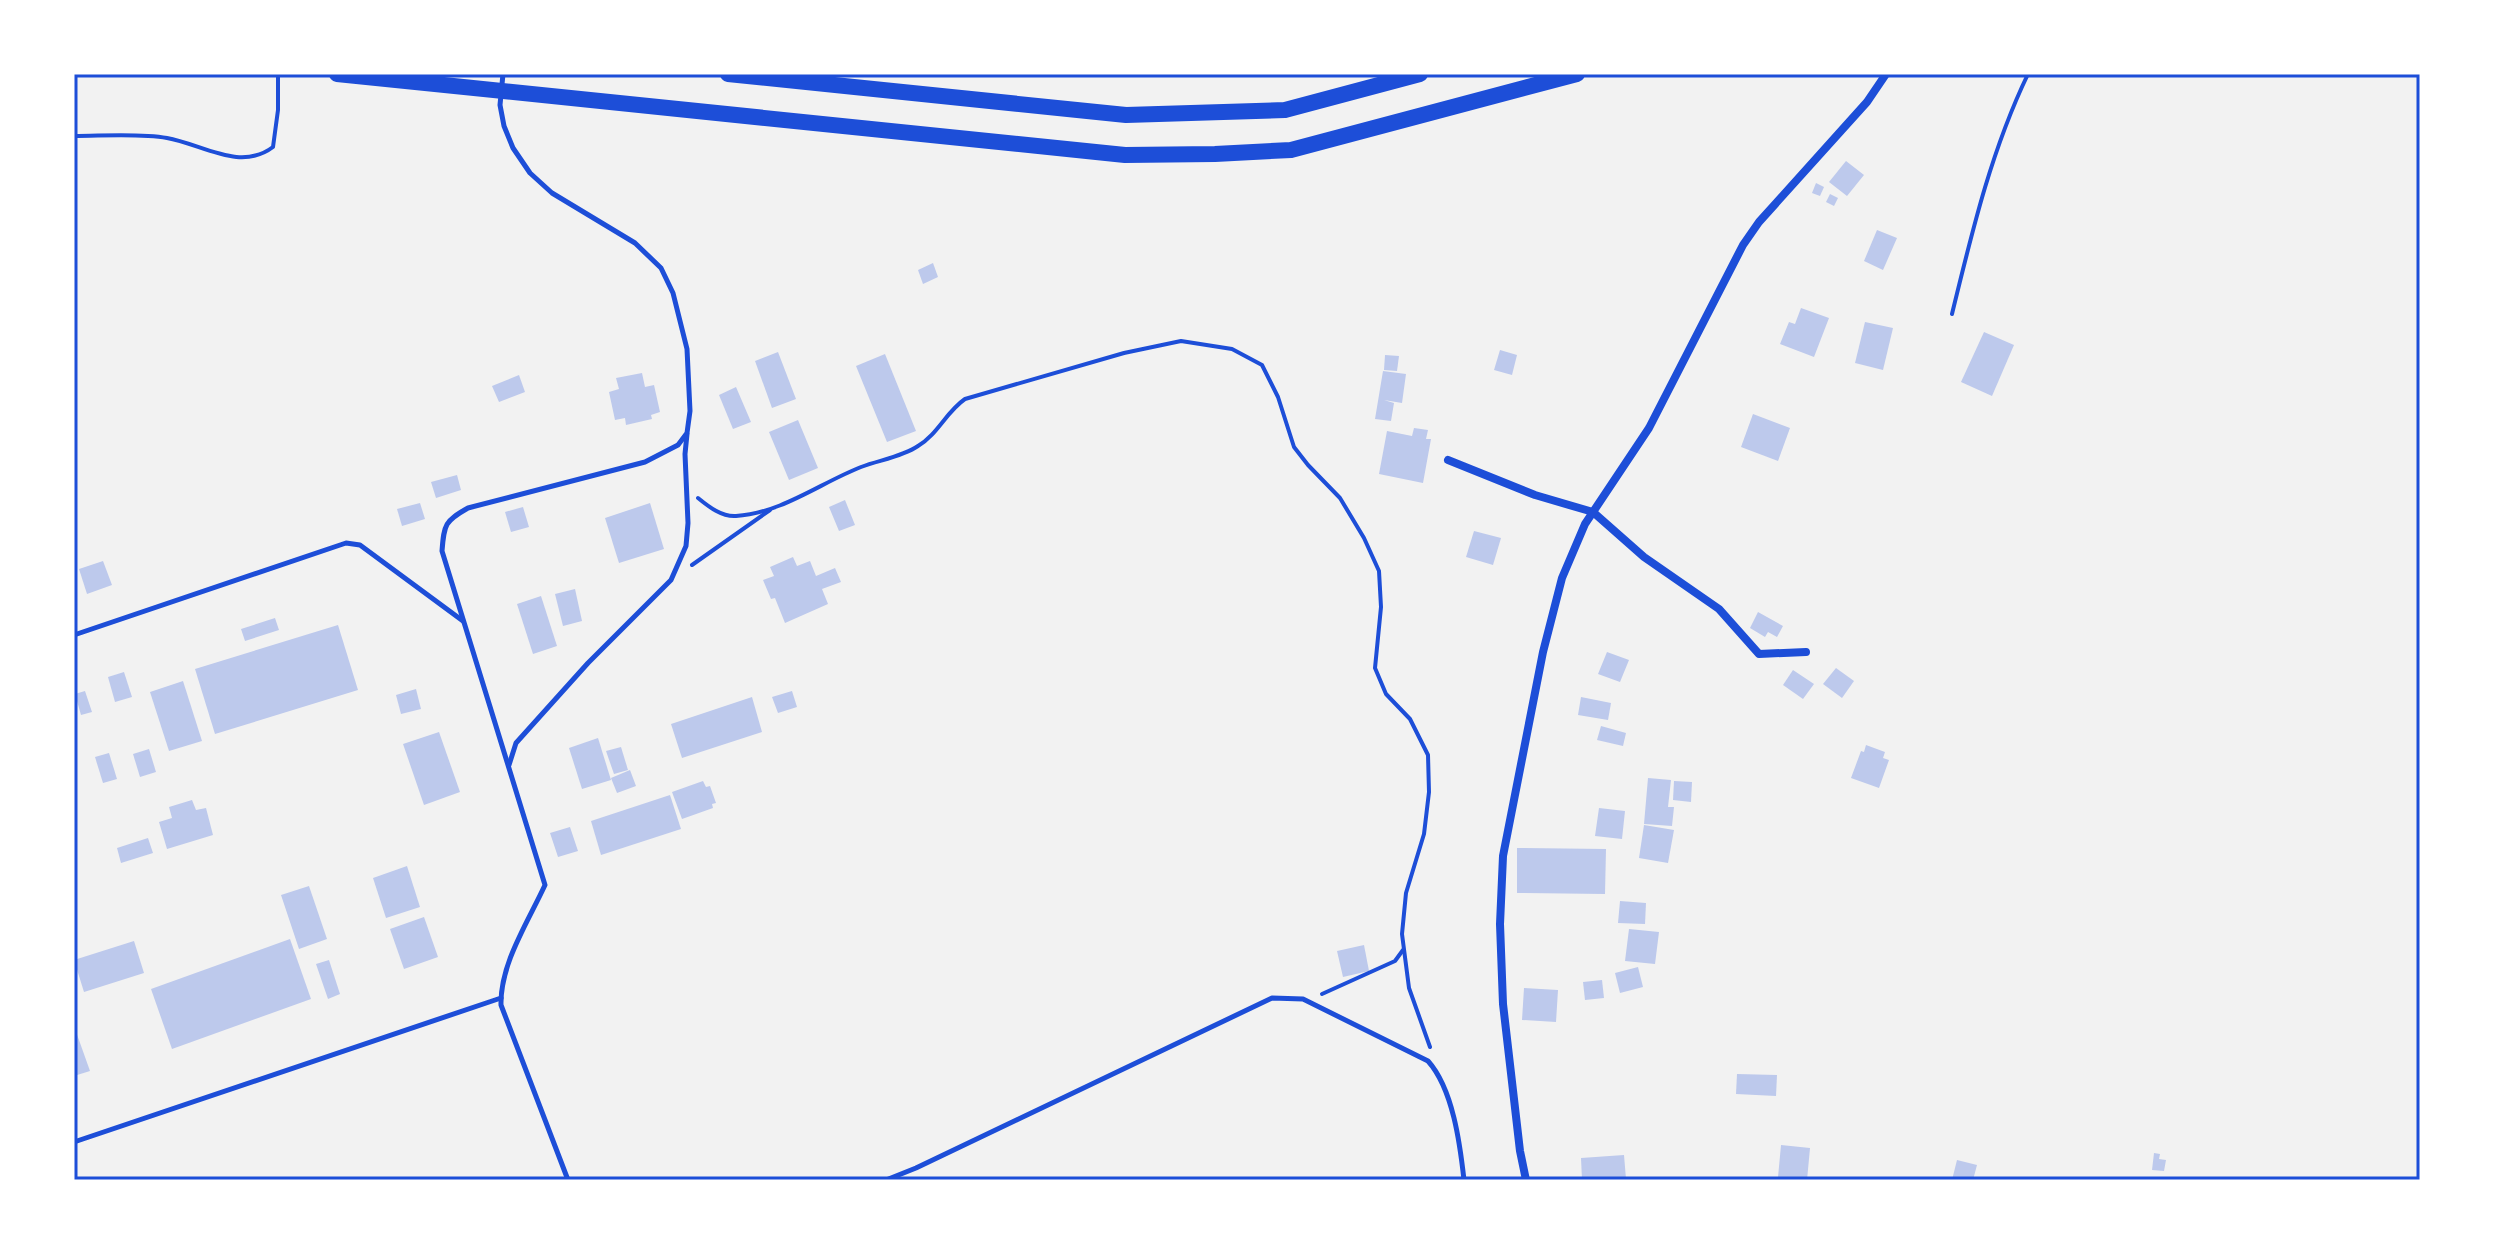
<svg xmlns="http://www.w3.org/2000/svg" width="2494" height="1254" viewBox="0 0 2494 1254" font-family="'DejaVu Sans',sans-serif">
<style>
.building{fill:#bdc9ec}
.lines{fill:none;stroke-linecap:round;stroke-linejoin:round}
.path{stroke:#1d4ed8;stroke-width:4}
.service{stroke:#1d4ed8;stroke-width:5}
.minor{stroke:#1d4ed8;stroke-width:8}
.primary{stroke:#1d4ed8;stroke-width:16}
.neatline{fill:none;stroke:#1d4ed8;stroke-width:3}
</style>
<rect width="100%" height="100%" fill="#f2f2f2"/>
<!-- building -->
<g class="building">
<path d="M1846 161 1864 175 1847 196 1829 182Z"/>
<path d="M1816 183 1824 187 1820 196 1812 193Z"/>
<path d="M1830 194 1838 198 1834 206 1826 202Z"/>
<path d="M1877 230 1897 238 1883 270 1864 261Z"/>
<path d="M933 263 938 277 923 284 918 270Z"/>
<path d="M1801 308 1829 318 1814 357 1780 344 1789 322 1795 324Z"/>
<path d="M1865 322 1893 328 1883 370 1855 363Z"/>
<path d="M1984 332 2014 345 1992 396 1961 382Z"/>
<path d="M1500 350 1517 355 1512 375 1494 370Z"/>
<path d="M778 352 796 399 772 408 755 361Z"/>
<path d="M885 354 916 431 887 442 856 366Z"/>
<path d="M1385 355 1399 356 1397 371 1384 370Z"/>
<path d="M1383 371 1406 374 1402 403 1384 400 1394 403 1391 421 1375 419Z"/>
<path d="M642 373 645 387 654 385 660 412 651 415 652 419 626 425 625 418 615 420 609 392 619 389 616 378Z"/>
<path d="M519 375 525 392 499 402 492 386Z"/>
<path d="M736 387 751 422 733 429 719 395Z"/>
<path d="M1753 414 1790 428 1778 461 1741 447Z"/>
<path d="M798 420 818 468 789 480 769 432Z"/>
<path d="M1414 428 1428 430 1426 439H1431L1423 483 1379 474 1387 431 1412 436Z"/>
<path d="M457 475 461 490 436 498 431 482Z"/>
<path d="M845 500 855 525 839 531 829 507Z"/>
<path d="M420 503 425 519 402 526 397 509Z"/>
<path d="M650 503 664 549 619 563 605 518Z"/>
<path d="M523 507 529 527 511 532 505 512Z"/>
<path d="M1474 531 1501 538 1493 565 1466 557Z"/>
<path d="M793 557 797 566 810 561 816 576 835 568 841 582 822 589 828 604 785 623 775 598 771 599 763 580 774 576 770 567Z"/>
<path d="M103 561 112 585 87 594 79 569Z"/>
<path d="M575 589 582 621 563 626 555 594Z"/>
<path d="M541 596 557 646 533 654 517 604Z"/>
<path d="M1758 612 1783 626 1777 637 1768 632 1765 637 1750 628Z"/>
<path d="M275 618 279 630 245 641 241 629Z"/>
<path d="M338 625 358 690 215 734 195 669Z"/>
<path d="M1607 652 1629 660 1620 682 1598 674Z"/>
<path d="M1836 668 1854 681 1842 698 1823 684Z"/>
<path d="M1793 670 1814 684 1803 699 1783 685Z"/>
<path d="M124 672 132 697 115 702 108 677Z"/>
<path d="M183 681 202 741 169 751 150 692Z"/>
<path d="M416 689 421 709 401 714 396 695Z"/>
<path d="M85 691 92 712 81 715 75 694Z"/>
<path d="M792 691 797 707 778 713 772 697Z"/>
<path d="M752 697 762 732 682 758 671 724Z"/>
<path d="M1581 697 1611 703 1608 720 1578 715Z"/>
<path d="M1601 726 1626 733 1623 746 1597 740Z"/>
<path d="M439 732 460 792 424 805 403 744Z"/>
<path d="M598 738 611 780 582 789 569 748Z"/>
<path d="M1866 745 1885 752 1883 758 1889 760 1879 788 1851 778 1861 751 1864 752Z"/>
<path d="M621 747 628 770 614 774 606 751Z"/>
<path d="M149 749 156 772 140 777 133 754Z"/>
<path d="M109 753 117 779 103 783 95 757Z"/>
<path d="M630 770 636 786 617 793 611 778Z"/>
<path d="M1648 778 1671 780 1668 807H1674L1672 826 1644 824Z"/>
<path d="M703 781 706 787 710 786 716 803 712 804 713 808 682 819 672 792Z"/>
<path d="M1674 781 1692 782 1691 802 1673 800Z"/>
<path d="M670 795 681 829 601 855 591 821Z"/>
<path d="M192 800 196 810 206 808 213 835 167 849 159 822 172 818 169 807Z"/>
<path d="M1599 808 1625 811 1622 839 1595 836Z"/>
<path d="M1644 825 1674 830 1668 863 1639 858Z"/>
<path d="M570 827 578 851 558 857 550 833Z"/>
<path d="M148 838 153 853 121 863 117 848Z"/>
<path d="M1517 848 1606 849 1605 894 1517 893Z"/>
<path d="M407 866 420 907 386 918 373 878Z"/>
<path d="M309 886 327 939 299 949 281 895Z"/>
<path d="M1620 901 1646 903 1645 924 1618 923Z"/>
<path d="M424 917 438 957 404 969 390 929Z"/>
<path d="M1629 929 1659 932 1655 964 1625 961Z"/>
<path d="M290 939 311 999 172 1049 151 989Z"/>
<path d="M134 941 144 973 84 992 74 960Z"/>
<path d="M1364 945 1369 971 1343 977 1337 951Z"/>
<path d="M329 960 340 994 328 999 316 964Z"/>
<path d="M1638 967 1643 987 1620 993 1615 973Z"/>
<path d="M1602 980 1604 998 1585 1000 1583 982Z"/>
<path d="M1524 988 1558 990 1556 1022 1522 1020Z"/>
<path d="M74 1026 90 1071 74 1076Z"/>
<path d="M1737 1074 1777 1075 1776 1096 1736 1094Z"/>
<path d="M1781 1145 1810 1148 1807 1180 1778 1177Z"/>
<path d="M2154 1153 2160 1154 2159 1159 2166 1160 2164 1171 2152 1170Z"/>
<path d="M1624 1155 1626 1179 1582 1180 1581 1158Z"/>
<path d="M1957 1160 1977 1165 1973 1180H1952Z"/>
</g>
<g class="lines">
<!-- path -->
<g class="path">
<path d="M74 136C102 136 140 133 167 138 202 144 240 172 273 147L278 110V74"/>
<path d="M1952 314C1972 232 1991 151 2028 74"/>
<path d="M698 498C709 507 722 517 736 516 782 513 820 483 861 467 879 460 902 457 918 446 938 434 946 412 965 399L1124 353 1181 341 1232 349 1262 365 1278 397 1294 447 1308 465 1340 498 1364 538 1379 571 1381 607 1375 668 1386 694 1410 719 1428 755 1429 792 1424 834 1406 893 1402 934 1409 988 1430 1047"/>
<path d="M692 565 770 510"/>
<path d="M1322 994 1395 961 1403 950"/>
</g>
<!-- service -->
<g class="service">
<path d="M503 74 500 105 504 126 513 148 530 173 552 193 635 243 661 268 673 293 687 349 690 411 687 433 678 445 645 462 468 508C445 521 444 524 442 551L545 885C528 922 500 964 501 1005L568 1180"/>
<path d="M74 635 346 543 360 545 463 621"/>
<path d="M509 765 516 743 588 663 671 580 686 546 688 523 685 454 687 434"/>
<path d="M74 1142 501 998"/>
<path d="M886 1180 916 1168 1272 998 1303 999 1428 1061C1453 1089 1460 1144 1464 1180"/>
</g>
<!-- minor -->
<g class="minor">
<path d="M1448 460 1535 495 1593 512 1644 557 1719 609 1759 654 1806 652"/>
<path d="M1526 1180 1520 1151 1503 1004 1500 924 1503 856 1543 652 1562 578 1585 524 1649 428 1743 245 1759 222 1867 102 1886 74"/>
</g>
<!-- primary -->
<g class="primary">
<path d="M337 74 1125 155 1215 154 1291 150 1577 74"/>
<path d="M728 74 1126 115 1285 110 1420 74"/>
</g>
</g>
<!-- border -->
<rect width="2494" height="1254" fill="none" stroke="#ffffff" stroke-width="152"/>
<rect x="76" y="76" width="2342" height="1102" class="neatline"/>
</svg>
